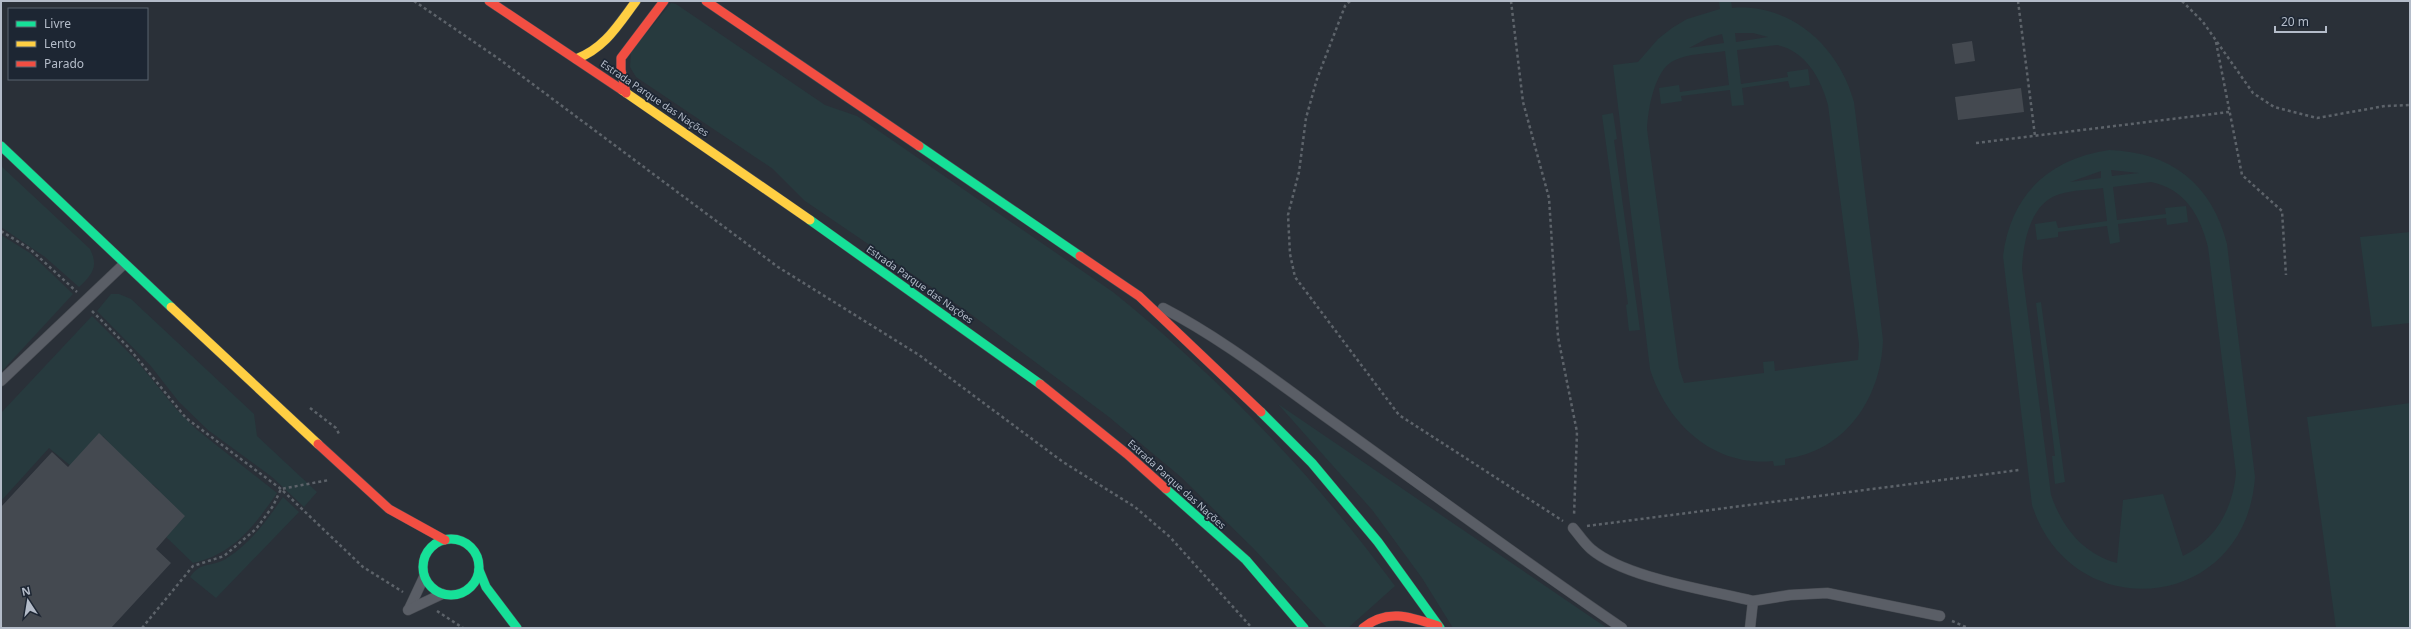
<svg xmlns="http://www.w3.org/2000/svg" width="2411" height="629" viewBox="0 0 2411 629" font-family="'Noto Sans',sans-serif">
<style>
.green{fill:#273a3e;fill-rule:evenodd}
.building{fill:#444950}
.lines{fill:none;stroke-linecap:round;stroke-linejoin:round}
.lane-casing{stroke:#484c53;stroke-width:11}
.fast-casing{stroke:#484c53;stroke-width:10}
.slow-casing{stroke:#484c53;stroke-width:10}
.jam-casing{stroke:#484c53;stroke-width:10}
.path{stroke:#5d636a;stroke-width:2.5;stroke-dasharray:3 3;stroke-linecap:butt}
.lane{stroke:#5a5e66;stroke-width:10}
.fast{stroke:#16e098;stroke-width:9}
.slow{stroke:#ffcf43;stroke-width:9}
.jam{stroke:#f24e42;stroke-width:9}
.labels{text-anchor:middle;stroke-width:3.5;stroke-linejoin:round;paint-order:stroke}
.street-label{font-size:10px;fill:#b4bcc9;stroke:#1d2633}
</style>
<rect width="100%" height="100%" fill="#2a3038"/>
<!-- green -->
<g class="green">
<path d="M1731 1 1732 8C1792 3 1839 47 1854 102L1883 340C1881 398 1846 451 1785 459V465L1774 466 1773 461C1713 467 1667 423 1650 369L1613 65 1638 62 1658 39 1672 28 1687 19 1720 9 1719 2ZM1735 33H1753L1768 37 1736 42ZM1722 34 1724 43 1689 48 1708 38ZM1777 45C1806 51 1821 79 1828 105L1859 344 1858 360 1775 371 1774 361 1763 362 1764 373 1684 383 1679 368 1647 129C1648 110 1654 71 1673 61 1688 53 1708 54 1725 51L1729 85 1680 92 1679 85 1659 88 1661 104 1682 101 1681 96 1730 90 1732 106 1744 105 1742 88 1788 81 1790 88 1810 85 1808 69 1787 72 1788 77 1741 84 1737 50Z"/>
<path d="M671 3 676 4 825 105 857 116 1113 292C1222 380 1312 474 1395 586L1348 628H1327L1254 549 1181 477 1109 417 968 312 805 201 773 169 636 77 630 67 631 52Z"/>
<path d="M1613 113 1617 139 1614 140 1640 330 1629 331 1626 305 1628 304 1602 115Z"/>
<path d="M2109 150C2171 152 2212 184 2227 244L2255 477C2246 612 2072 629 2032 505L2003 256C2011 194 2049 159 2109 150ZM2111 170 2139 173 2112 176ZM2101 171V178L2070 182ZM2151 182C2185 189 2200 215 2208 247L2236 473C2233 508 2216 540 2183 556L2163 494 2123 500 2117 563C2083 554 2062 527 2051 495L2022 269C2023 244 2030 202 2060 194 2073 190 2089 190 2103 188L2107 221 2058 228 2056 221 2035 224 2037 240 2058 237V232L2107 226 2110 244 2120 242 2118 224 2166 218 2167 225 2188 222 2186 206 2165 208 2166 214 2117 220 2113 187Z"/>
<path d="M1 166 90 249C99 267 92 275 79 287L45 257 1 227Z"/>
<path d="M2410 232V323L2372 327 2360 237Z"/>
<path d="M1 235 30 253 73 294 1 372Z"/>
<path d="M111 294H119L131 299 254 414 257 436 317 492 304 507 272 477 208 430 179 402 150 365 97 311Z"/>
<path d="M2041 302 2065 482 2055 484 2052 456H2055L2036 303Z"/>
<path d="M92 316 137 361 177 410 196 429 277 493C254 526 234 554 193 563L166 537 184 517 153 497 159 490 152 484 147 489 103 436 96 438 71 466 49 448 1 501V413Z"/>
<path d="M2410 403V628H2336L2307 417Z"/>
<path d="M1278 404 1607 628H1453L1422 578 1373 511Z"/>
<path d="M283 497 299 512 216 598 190 577C202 560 212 568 227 558 251 543 267 520 283 497Z"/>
</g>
<!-- building -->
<g class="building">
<path d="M1972 41 1975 61 1955 64 1952 44Z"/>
<path d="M2021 88 2024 112 1958 120 1955 97Z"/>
<path d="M99 433 185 516 156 549 171 563 111 628H1V507L52 452 68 467Z"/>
</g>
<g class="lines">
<!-- lane casing -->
<g class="lane-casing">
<g id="lane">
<path d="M1163 308C1221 338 1273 379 1326 417 1425 488 1522 560 1622 628"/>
<path d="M1 381 124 264"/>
<path d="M1573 528C1579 535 1584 543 1591 549 1625 578 1708 590 1753 601L1750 628"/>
<path d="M1753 601 1790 595 1827 593 1940 616"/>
<path d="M409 609 424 577"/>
<path d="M408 610 442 594"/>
</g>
</g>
<!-- fast casing -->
<g class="fast-casing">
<g id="fast">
<path d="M1 146 171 307"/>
<path d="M919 146 1080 256"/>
<path d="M810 220 1040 384"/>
<path d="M1261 412 1312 463 1378 542 1440 628"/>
<path d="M1166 489 1246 560 1304 628"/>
<circle cx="451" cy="567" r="28"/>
<path d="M479 570 486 587 517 628"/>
</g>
</g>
<!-- slow casing -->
<g class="slow-casing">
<g id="slow">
<path d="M576 59C605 48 618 25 636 1"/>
<path d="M622 90 810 220"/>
<path d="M171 307 318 444"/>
</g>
</g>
<!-- jam casing -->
<g class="jam-casing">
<g id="jam">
<path d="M489 1 622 90"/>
<path d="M706 1 919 146"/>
<path d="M626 93 621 70V58L664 1"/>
<path d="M1080 256 1139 296 1261 412"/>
<path d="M1040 384 1127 454 1166 489"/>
<path d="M318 444 389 509 445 540"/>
<path d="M1363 628C1387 608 1411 617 1438 626"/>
</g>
</g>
<!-- path -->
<g class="path">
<path d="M414 1 499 59 778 267 919 355 1063 462 1135 507 1170 537 1252 628"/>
<path d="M1350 1 1345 6 1317 79 1306 118 1299 172 1288 215 1290 254 1295 277 1399 415 1563 521"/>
<path d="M1511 1 1523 102 1549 198 1558 337 1577 432 1574 516"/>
<path d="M2018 1 2035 136"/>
<path d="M2182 1 2203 22 2253 93 2274 107 2317 118 2385 106 2410 105"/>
<path d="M2216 42 2242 175 2282 211 2286 275"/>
<path d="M1976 143 2229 112"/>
<path d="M1 231 30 249 77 292"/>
<path d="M92 311 128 347 186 418 281 489 363 567 403 592"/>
<path d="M310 408 336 428 340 436"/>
<path d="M1587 526 2019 470"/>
<path d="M437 611 463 628"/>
<path d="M1952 621 1968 628"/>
<path d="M142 628 193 566 224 556 256 529 273 506 281 489 329 480"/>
</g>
<!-- lane -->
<use href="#lane" class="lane"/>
<!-- fast -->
<use href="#fast" class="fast"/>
<!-- slow -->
<use href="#slow" class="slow"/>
<!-- jam -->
<use href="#jam" class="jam"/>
</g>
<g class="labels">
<!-- street labels -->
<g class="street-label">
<text transform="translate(655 98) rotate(34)" y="4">Estrada Parque das Nações</text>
<text transform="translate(920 284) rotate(35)" y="4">Estrada Parque das Nações</text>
<text transform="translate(1177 484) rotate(42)" y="4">Estrada Parque das Nações</text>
</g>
</g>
<!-- border -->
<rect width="2411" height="629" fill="none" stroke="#b4bcc9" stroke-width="4"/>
<!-- legend -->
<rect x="8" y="8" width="140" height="72" fill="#1d2633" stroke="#59626f"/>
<rect x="16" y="21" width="20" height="6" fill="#16e098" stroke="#59626f"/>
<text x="44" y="28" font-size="12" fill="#b4bcc9">Livre</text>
<rect x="16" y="41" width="20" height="6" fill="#ffcf43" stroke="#59626f"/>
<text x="44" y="48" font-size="12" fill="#b4bcc9">Lento</text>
<rect x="16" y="61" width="20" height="6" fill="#f24e42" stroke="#59626f"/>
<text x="44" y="68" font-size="12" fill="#b4bcc9">Parado</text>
<!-- north arrow -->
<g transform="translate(28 601) rotate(348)" stroke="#1d2633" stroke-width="3" paint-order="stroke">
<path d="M0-3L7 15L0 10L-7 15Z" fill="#b4bcc9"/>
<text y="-6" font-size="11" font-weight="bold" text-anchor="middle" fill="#b4bcc9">N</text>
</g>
<!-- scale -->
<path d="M2275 26v6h51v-6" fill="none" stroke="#b4bcc9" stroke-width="2"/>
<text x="2281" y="26" font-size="12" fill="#b4bcc9" stroke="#1d2633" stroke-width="3" paint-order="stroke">20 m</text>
</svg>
